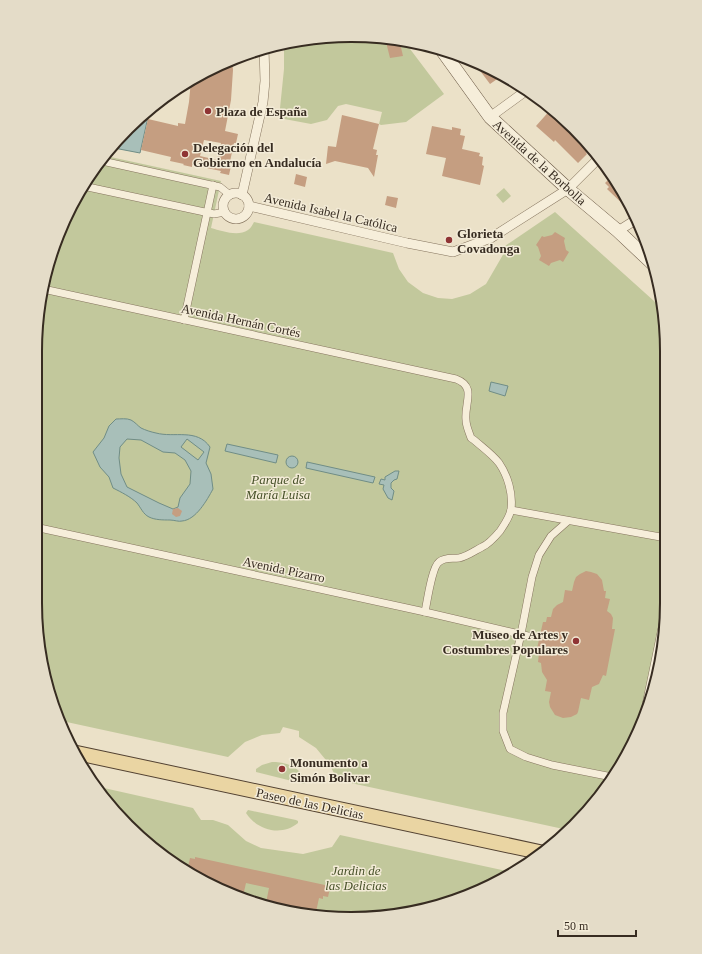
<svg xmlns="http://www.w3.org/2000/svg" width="702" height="954" viewBox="0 0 702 954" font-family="'Times New Roman',serif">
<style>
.green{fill:#c2c89c}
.water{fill:#a8bfb9;stroke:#708d86;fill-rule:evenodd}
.building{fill:#c59e81;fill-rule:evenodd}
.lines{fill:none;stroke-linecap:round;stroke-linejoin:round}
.pedestrian-casing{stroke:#85745e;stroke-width:8}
.minor-casing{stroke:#85745e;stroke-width:10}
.secondary-casing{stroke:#675541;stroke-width:14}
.primary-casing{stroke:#534232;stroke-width:16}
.pedestrian{stroke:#f6eeda;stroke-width:7}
.minor{stroke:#f6eeda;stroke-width:9}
.secondary{stroke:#f6eeda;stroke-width:13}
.primary{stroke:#ead5a3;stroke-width:14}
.poi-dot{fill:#8f3434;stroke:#f3ebd7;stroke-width:1.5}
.labels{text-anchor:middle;stroke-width:3;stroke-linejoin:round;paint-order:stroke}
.poi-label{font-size:13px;font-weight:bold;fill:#372c21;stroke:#f3ebd7;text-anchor:start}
.street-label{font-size:13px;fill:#372c21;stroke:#f3ebd7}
.park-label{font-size:13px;font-style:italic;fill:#475129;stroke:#f3ebd7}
.rim{fill:none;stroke:#372c21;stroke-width:2}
</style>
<rect width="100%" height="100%" fill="#ebe1c8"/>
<!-- green -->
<g class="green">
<path d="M330 36 392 38 404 41 444 94 406 122 381 125 379 124 382 112 346 104 338 106 327 120 311 124 279 118 284 69V43Z"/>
<path d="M106 156 221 181 211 228C222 231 238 237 248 230 251 228 253 224 254 222L393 253 399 269 408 282 423 293 438 298 452 299 470 294 486 284 504 253 505 246 555 212 664 310 666 624 656 685 634 743 589 811 568 830 337 780 330 765 316 748 299 737V731L283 727 280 733 262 735 245 742 228 757 62 721 46 685 35 603V351L46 269 88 176Z"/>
<path d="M504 188 511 196 503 203 496 195Z"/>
<path d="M272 762C287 762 299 767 307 781L306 783 304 784 256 772V769L262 765Z"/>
<path d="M95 786 193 808 201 820H213L228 825 246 841 261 848 303 854 332 847 340 835 511 872 472 895 392 916H310L211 887 143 841Z"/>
<path d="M248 810 296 820 298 821V823C281 837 257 830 246 813Z"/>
</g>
<!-- water -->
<g class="water">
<path d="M144 116 148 117 140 153 114 148Z"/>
<path d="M491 382 508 386 505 396 489 391Z"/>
<path d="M116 419C120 419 127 418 131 420 135 422 138 426 141 428 145 430 151 432 156 433 174 438 197 428 210 447L206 463 211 474 213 489C207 500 196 520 182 521 179 522 174 520 170 520 163 520 155 520 149 517 143 514 141 508 137 503 131 497 121 492 113 488L109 477 100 467 93 452 104 438 109 426ZM127 439 141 440 163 452 175 453 185 460 191 471 190 484 180 498 178 507 173 509 159 503 127 487 121 474 119 458 120 447ZM187 439 204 452 198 460 181 447Z"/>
<path d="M227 444 278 455 276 463 225 451Z"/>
<circle cx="292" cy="462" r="6"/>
<path d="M307 462 375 477 373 483 306 468Z"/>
<path d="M395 471H399L397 479 394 480 391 483V488L394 491 392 500 388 498 383 489 384 485 379 484 381 479 385 480V477Z"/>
</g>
<!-- building -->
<g class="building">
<path d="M399 39 403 56 390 58 386 42Z"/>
<path d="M232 60 233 70 231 100 225 131 238 134 236 143H234L229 166H231L229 175 220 173 221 171 192 165V167L183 165 184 164 170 161 171 157 141 150 148 119 178 126V123L185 124 189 102 191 80 211 68ZM204 140 221 143 217 160 200 156Z"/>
<path d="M472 60 481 65 503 75 490 84Z"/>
<path d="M552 108 559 113 591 148 586 153 587 154 578 163 555 140 554 142 536 126Z"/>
<path d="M342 115 379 124 373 149 377 150 376 155H378L374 177 368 168 335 161 326 164 328 146 336 147Z"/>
<path d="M432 126 452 130V127L461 129 460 135 465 136 462 149 480 153 479 156 483 157 482 165 484 166 480 185 442 176 446 158 426 154Z"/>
<path d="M296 174 307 177 305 187 294 184Z"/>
<path d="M612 176 630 207 628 209 607 189 609 187 605 183Z"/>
<path d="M387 196 398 198 396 208 385 205Z"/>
<path d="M555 232 565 238 564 241 566 250 569 252 563 262 560 260 551 263 549 266 539 260 541 256 538 247 536 245 542 236 544 237 552 235Z"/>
<path d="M178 508 182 511 180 516 176 517 172 514 173 509Z"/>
<path d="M586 571 591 572 597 574 602 580 604 591H606L605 598 610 599 607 611 611 614 613 618 612 629H615L606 676 603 675 599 684 592 687 589 700 581 698 578 712 577 714 571 717 563 718 555 715 550 707 549 702 551 692 545 691 547 680 542 672 541 663 538 662 539 653H536L543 622H546L547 617H551L553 609 557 605 563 602 565 590 572 591 574 582 576 577 580 574Z"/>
<path d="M195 857 325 885V887L330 888 328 897 323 896V899L319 898 316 912 310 916 266 903 269 888 246 883 243 896 211 887 196 877 198 872 192 870V868L188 867 190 858 195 859Z"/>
</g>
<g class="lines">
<!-- pedestrian casing -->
<g class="pedestrian-casing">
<g id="pedestrian">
<path d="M102 161 220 187 230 195"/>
<path d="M83 186 214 214 225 212"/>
<path d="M43 289 456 379C477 387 464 403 466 420 466 426 469 432 471 438L474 440C482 447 492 454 499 463 508 476 513 494 511 509 510 517 504 525 500 531 495 537 489 544 482 547 476 550 466 557 459 558 452 559 445 557 439 562 432 567 427 602 425 612"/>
<path d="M184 320 213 185"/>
<path d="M511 510 666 538"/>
<path d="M568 521 551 536 539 555 532 577 521 634 503 713V731L510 749 526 757 552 765 612 777"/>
<path d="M35 527 425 612 528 636"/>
<path d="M643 719 666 608"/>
</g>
</g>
<!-- minor casing -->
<g class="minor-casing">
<g id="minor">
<path d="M490 117 527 90"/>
<circle cx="236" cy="206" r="13"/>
<path d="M242 195 263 102 265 81 264 48"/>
<path d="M249 206 407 243 453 252 491 238 568 189 600 157"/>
<path d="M618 231 637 219"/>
</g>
</g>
<!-- secondary casing -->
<g class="secondary-casing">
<path id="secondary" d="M441 49 490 117 568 189 618 231 652 263"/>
</g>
<!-- primary casing -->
<g class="primary-casing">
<path id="primary" d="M77 753 544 853"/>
</g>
<!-- pedestrian -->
<use href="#pedestrian" class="pedestrian"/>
<!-- minor -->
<use href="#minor" class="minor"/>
<!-- secondary -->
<use href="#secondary" class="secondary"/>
<!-- primary -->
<use href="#primary" class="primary"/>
</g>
<!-- markers -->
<g class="poi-dot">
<circle cx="208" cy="111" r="4"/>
<circle cx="185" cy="154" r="4"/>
<circle cx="449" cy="240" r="4"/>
<circle cx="576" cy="641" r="4"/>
<circle cx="282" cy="769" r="4"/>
</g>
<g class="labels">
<!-- poi labels -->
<g class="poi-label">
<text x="216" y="116">Plaza de España</text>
<text x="193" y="152">Delegación del<tspan x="193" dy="15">Gobierno en Andalucía</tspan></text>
<text x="457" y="238">Glorieta<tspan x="457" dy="15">Covadonga</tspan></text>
<text x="568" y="639" text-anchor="end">Museo de Artes y<tspan x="568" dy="15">Costumbres Populares</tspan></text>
<text x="290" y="767">Monumento a<tspan x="290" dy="15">Simón Bolivar</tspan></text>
</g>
<!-- street labels -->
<g class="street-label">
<text transform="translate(540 162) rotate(42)" y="5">Avenida de la Borbolla</text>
<text transform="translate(331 212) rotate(13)" y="5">Avenida Isabel la Católica</text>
<text transform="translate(241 320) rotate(12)" y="5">Avenida Hernán Cortés</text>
<text transform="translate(284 569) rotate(12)" y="5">Avenida Pizarro</text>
<text transform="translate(310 803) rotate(12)" y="5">Paseo de las Delicias</text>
</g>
<!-- park labels -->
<g class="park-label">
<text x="278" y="484">Parque de<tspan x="278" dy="15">María Luisa</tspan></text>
<text x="356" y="875">Jardin de<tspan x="356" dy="15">las Delicias</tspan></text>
</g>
</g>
<!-- crop -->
<path d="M0 0H702V954H0ZM351 42H351A309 309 0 0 1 660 351V603A309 309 0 0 1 351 912H351A309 309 0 0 1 42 603V351A309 309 0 0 1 351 42Z" fill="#e4dcc8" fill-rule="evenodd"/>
<path class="rim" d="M351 42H351A309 309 0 0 1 660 351V603A309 309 0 0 1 351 912H351A309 309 0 0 1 42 603V351A309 309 0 0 1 351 42Z"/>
<!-- scale -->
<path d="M558 930v6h78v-6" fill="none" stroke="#372c21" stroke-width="2"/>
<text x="564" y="930" font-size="12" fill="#372c21" stroke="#f3ebd7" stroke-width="3" paint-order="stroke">50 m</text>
</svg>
